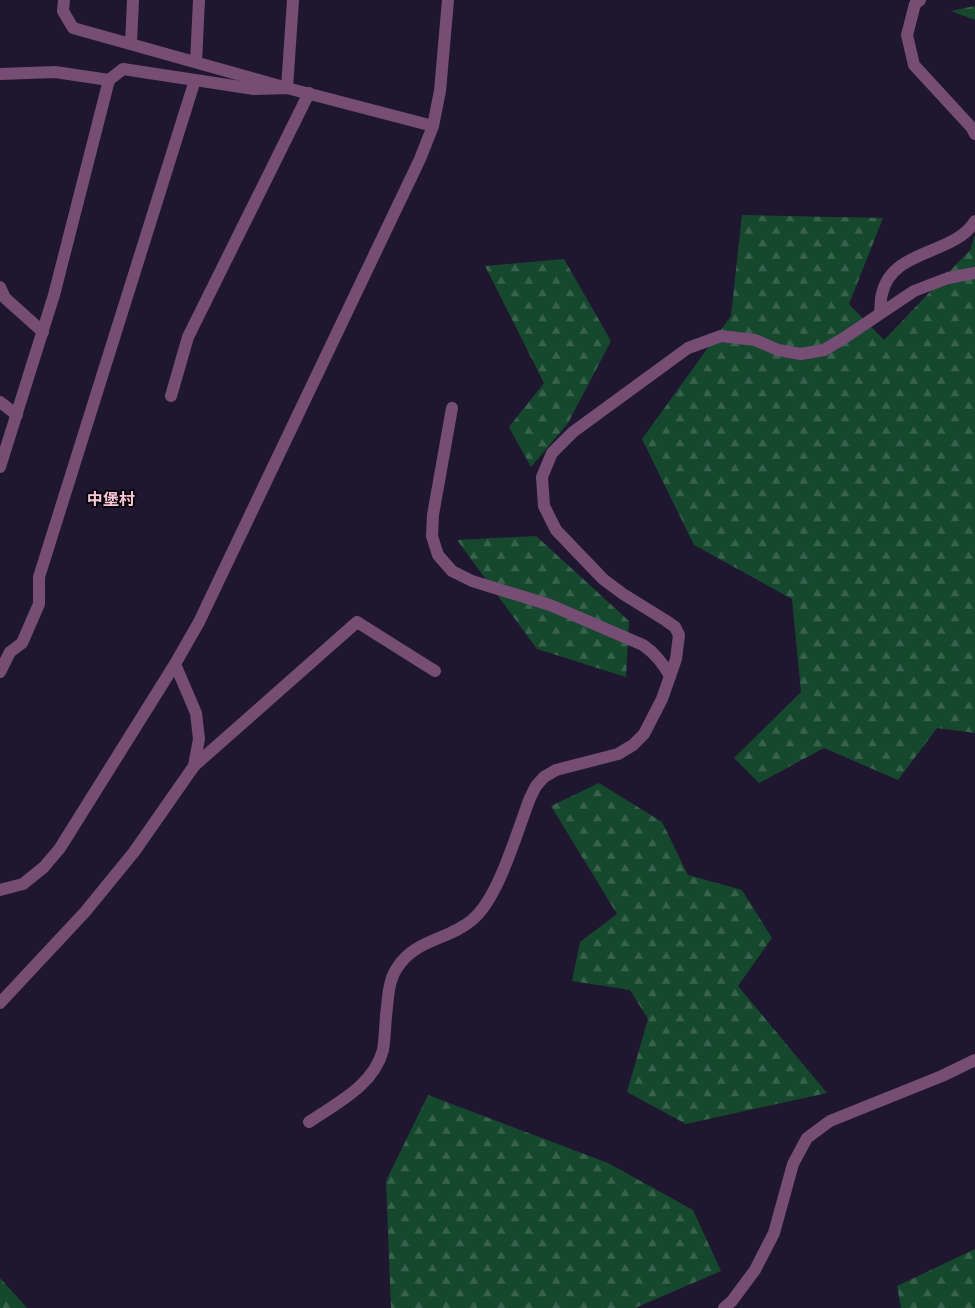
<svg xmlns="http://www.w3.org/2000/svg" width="975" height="1308" viewBox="0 0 975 1308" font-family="'Open Sans','Noto Sans SC',sans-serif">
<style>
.forest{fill:url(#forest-firs)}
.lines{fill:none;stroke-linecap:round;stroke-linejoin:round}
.minor{stroke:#764d75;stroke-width:12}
.labels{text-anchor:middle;stroke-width:4;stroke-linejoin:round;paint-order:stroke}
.quarter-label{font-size:16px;font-weight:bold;fill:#f9c6d4;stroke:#08050f}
</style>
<defs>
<pattern id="forest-firs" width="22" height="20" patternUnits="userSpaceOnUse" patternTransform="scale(1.25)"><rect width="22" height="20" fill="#16482e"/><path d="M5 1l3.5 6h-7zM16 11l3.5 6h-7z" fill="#38624c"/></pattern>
</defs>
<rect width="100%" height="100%" fill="#1f172f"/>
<!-- forest -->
<g class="forest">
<path d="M975 6V20L951 11Z"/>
<path d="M742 215 883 218 849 304 884 340 970 250 975 235V733L937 728 898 780 824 748 759 783 734 758 801 692 792 599 694 545 642 439 731 316Z"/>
<path d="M564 259 611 341 568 423 531 467 509 427 544 383 485 266Z"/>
<path d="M536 536 629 621 626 677 537 649 457 540Z"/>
<path d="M599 783 662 822 688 875 742 890 772 938 738 986 827 1093 686 1124 627 1092 648 1019 630 990 572 981 580 942 617 914 551 806Z"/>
<path d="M428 1095 608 1163 693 1210 721 1271 635 1308H391L386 1181Z"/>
<path d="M975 1249V1308H901L897 1286Z"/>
<path d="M0 1278 27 1308H0Z"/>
</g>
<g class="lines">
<!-- minor -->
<g class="minor">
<path d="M64 0 63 11 73 28 287 88 293 0"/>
<path d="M920 0 915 4 907 35 914 65 972 128 975 134"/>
<path d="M131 44 133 0"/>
<path d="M196 62 199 0"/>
<path d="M0 74 55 72 109 80"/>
<path d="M0 287 5 298 43 332"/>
<path d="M880 313C881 307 880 300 882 294 892 248 954 256 975 221"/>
<path d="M171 396 188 337 309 93"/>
<path d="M0 402 17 415"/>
<path d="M452 408 433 515 432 536 438 555 452 571 472 581 550 605 643 645C656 654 663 663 670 676"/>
<path d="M0 467 54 295 109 80 123 69 254 89 287 88 433 126"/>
<path d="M0 672 10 652 22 643 39 604V577L195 80"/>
<path d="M194 766 357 622 435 671"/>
<path d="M0 890 23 884 44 867 60 848 175 664 199 622 420 159 433 126 440 91 448 0"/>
<path d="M0 1003 85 912 134 852 194 766 199 739 196 713 175 664"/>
<path d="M309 1122C337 1103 374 1085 383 1050 385 1039 385 1027 386 1016 388 1000 388 981 397 968 415 939 449 940 472 920 499 898 517 831 530 798L536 786 544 777 556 770 618 754 633 745 644 734 662 699 676 659 679 635 675 627 665 620 623 594 603 579 556 530 544 506 542 477 552 453 573 432 688 348 721 336 755 340 778 350 801 354 824 350 844 338 914 291 948 278 975 273"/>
<path d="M724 1308 732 1301 755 1270 774 1233 793 1164 807 1138 830 1121 942 1076 975 1060"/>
</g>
</g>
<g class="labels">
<!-- quarter labels -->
<g class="quarter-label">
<text x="111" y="505">中堡村</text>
</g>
</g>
</svg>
